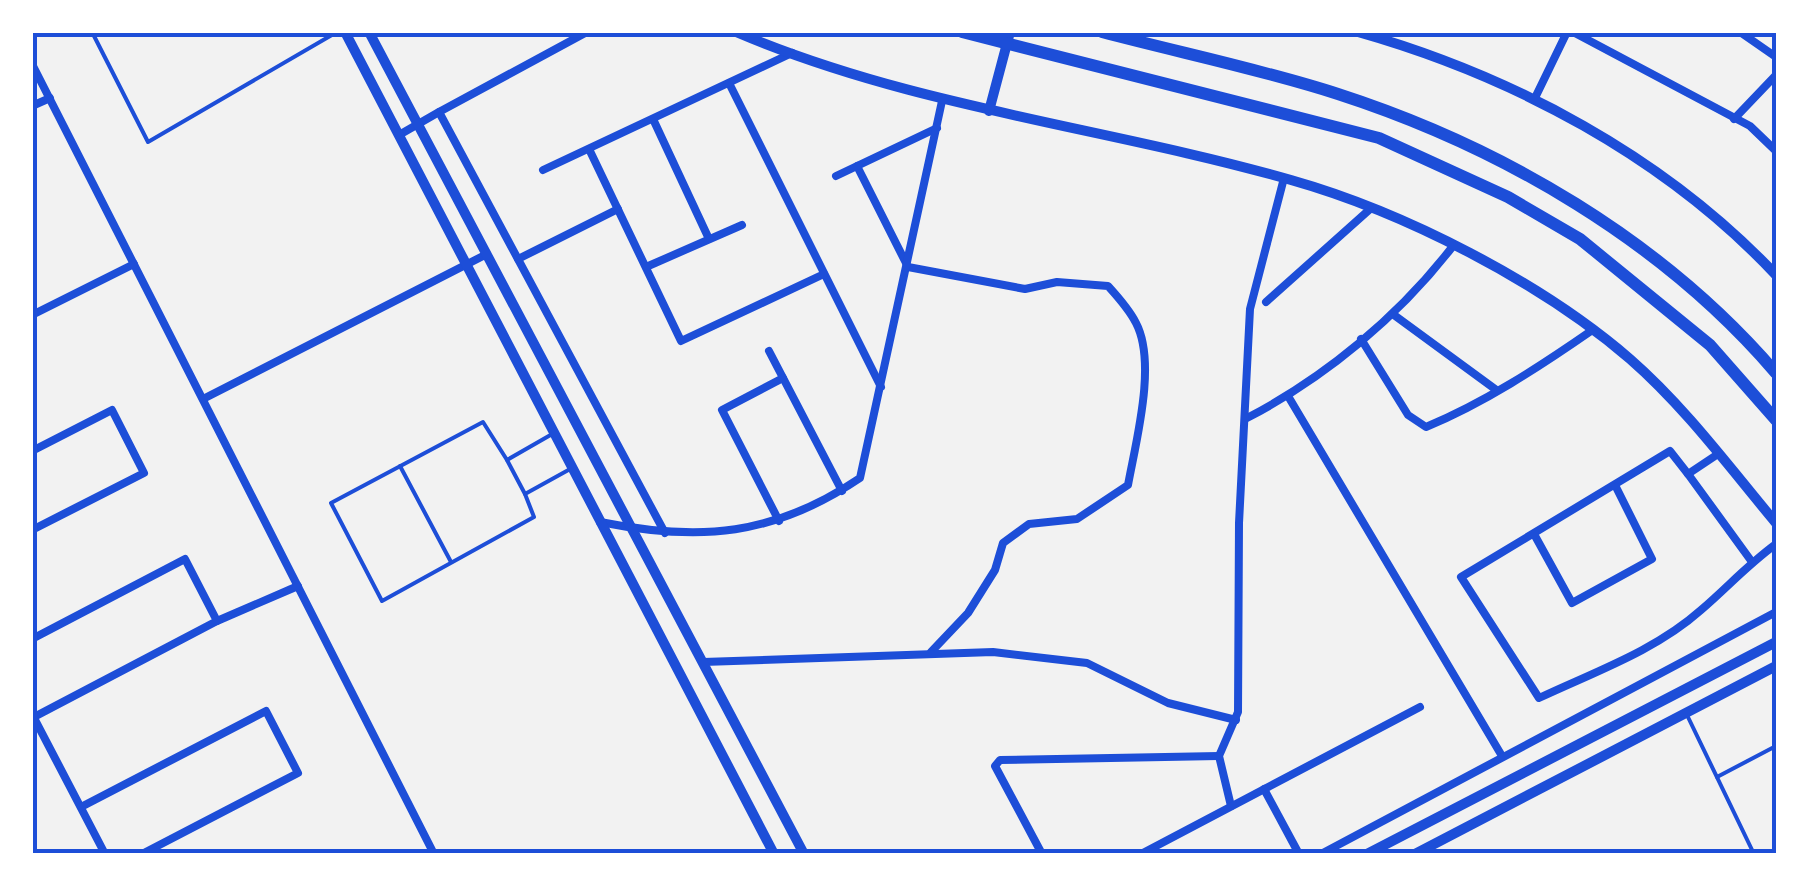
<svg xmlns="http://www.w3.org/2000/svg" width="1809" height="886" viewBox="0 0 1809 886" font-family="Ubuntu,sans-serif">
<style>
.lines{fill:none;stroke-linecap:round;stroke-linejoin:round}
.service{stroke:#1d4ed8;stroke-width:4}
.minor{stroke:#1d4ed8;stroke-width:8}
.tertiary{stroke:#1d4ed8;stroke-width:10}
.trunk{stroke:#1d4ed8;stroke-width:12}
.neatline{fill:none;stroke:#1d4ed8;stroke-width:4}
</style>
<rect width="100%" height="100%" fill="#f2f2f2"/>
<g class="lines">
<!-- service -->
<g class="service">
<path d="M92 32 148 142 337 32"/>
<path d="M554 433 507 460 483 422 331 503 382 601 534 517 525 494 572 468"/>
<path d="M507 460 525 494"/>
<path d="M400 466 451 562"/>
<path d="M1687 715 1754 854"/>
<path d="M1717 777 1776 746"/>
</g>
<!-- minor -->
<g class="minor">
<path d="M587 32 439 112 665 533"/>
<path d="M1573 32 1750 126 1776 151"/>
<path d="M1740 32 1776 57"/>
<path d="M32 64 434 854"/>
<path d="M729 83 881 387"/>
<path d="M1534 100 1567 32"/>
<path d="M32 106 50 98"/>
<path d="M653 119 709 239"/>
<path d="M1734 119 1776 75"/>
<path d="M399 135 439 112"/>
<path d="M589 149 681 341 824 274"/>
<path d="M857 166 908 267 1025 289 1057 282 1108 286C1118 297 1129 309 1136 323 1157 363 1136 441 1128 485L1077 519 1029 524 1003 543 995 570 968 613 931 652"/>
<path d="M543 170 792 53"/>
<path d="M836 176 937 128"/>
<path d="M518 259 618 209"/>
<path d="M646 267 742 225"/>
<path d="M1266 302 1369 210"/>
<path d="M32 315 134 264"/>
<path d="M1394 315 1495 389"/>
<path d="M1361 339 1408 415 1426 427C1484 403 1539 367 1591 331"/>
<path d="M769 351 842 491"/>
<path d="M1288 396 1502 756"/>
<path d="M203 399 487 254"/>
<path d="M1247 418C1326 377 1399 316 1453 246"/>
<path d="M32 451 112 410 144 473 32 530"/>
<path d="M1718 454 1688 474 1670 451 1461 577 1539 698C1594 672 1655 651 1701 610 1729 586 1745 567 1776 544"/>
<path d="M1688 474 1752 562"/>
<path d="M779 521 722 410 783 378"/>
<path d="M600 522C700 542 774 536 860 478L942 101"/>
<path d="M1534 534 1572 603 1652 559 1616 487"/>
<path d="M217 621 298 586"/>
<path d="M32 639 185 559 217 621 34 717"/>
<path d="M703 662 993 652 1087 663 1168 703 1236 720"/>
<path d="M32 714 105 854"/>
<path d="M1264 789 1299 854"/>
<path d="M1231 806 1219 756 1238 712 1239 523 1250 309 1284 178"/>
<path d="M81 807 266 711 298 773 142 854"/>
<path d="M1042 854 995 766 1000 760 1219 756"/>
<path d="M1141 854 1420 707"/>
<path d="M1321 854 1776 612"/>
</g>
<!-- tertiary -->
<g class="tertiary">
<path d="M345 32 774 854"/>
<path d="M369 32 804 854"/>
<path d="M736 32C914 108 1107 127 1291 180 1404 212 1541 282 1630 359 1685 407 1730 468 1776 523"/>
<path d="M1358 32C1513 76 1665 157 1776 275"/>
<path d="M989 111 1010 32"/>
<path d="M1367 854 1776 642"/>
<path d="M1415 854 1776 666"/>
</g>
<!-- trunk -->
<g class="trunk">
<path d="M962 32 1379 138 1508 197 1580 239 1710 345 1776 420"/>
<path d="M1102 32C1181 53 1261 69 1338 94 1502 147 1663 241 1776 373"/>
</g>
</g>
<!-- border -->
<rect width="1809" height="886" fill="none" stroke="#ffffff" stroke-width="70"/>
<rect x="35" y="35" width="1739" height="816" class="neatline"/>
</svg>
